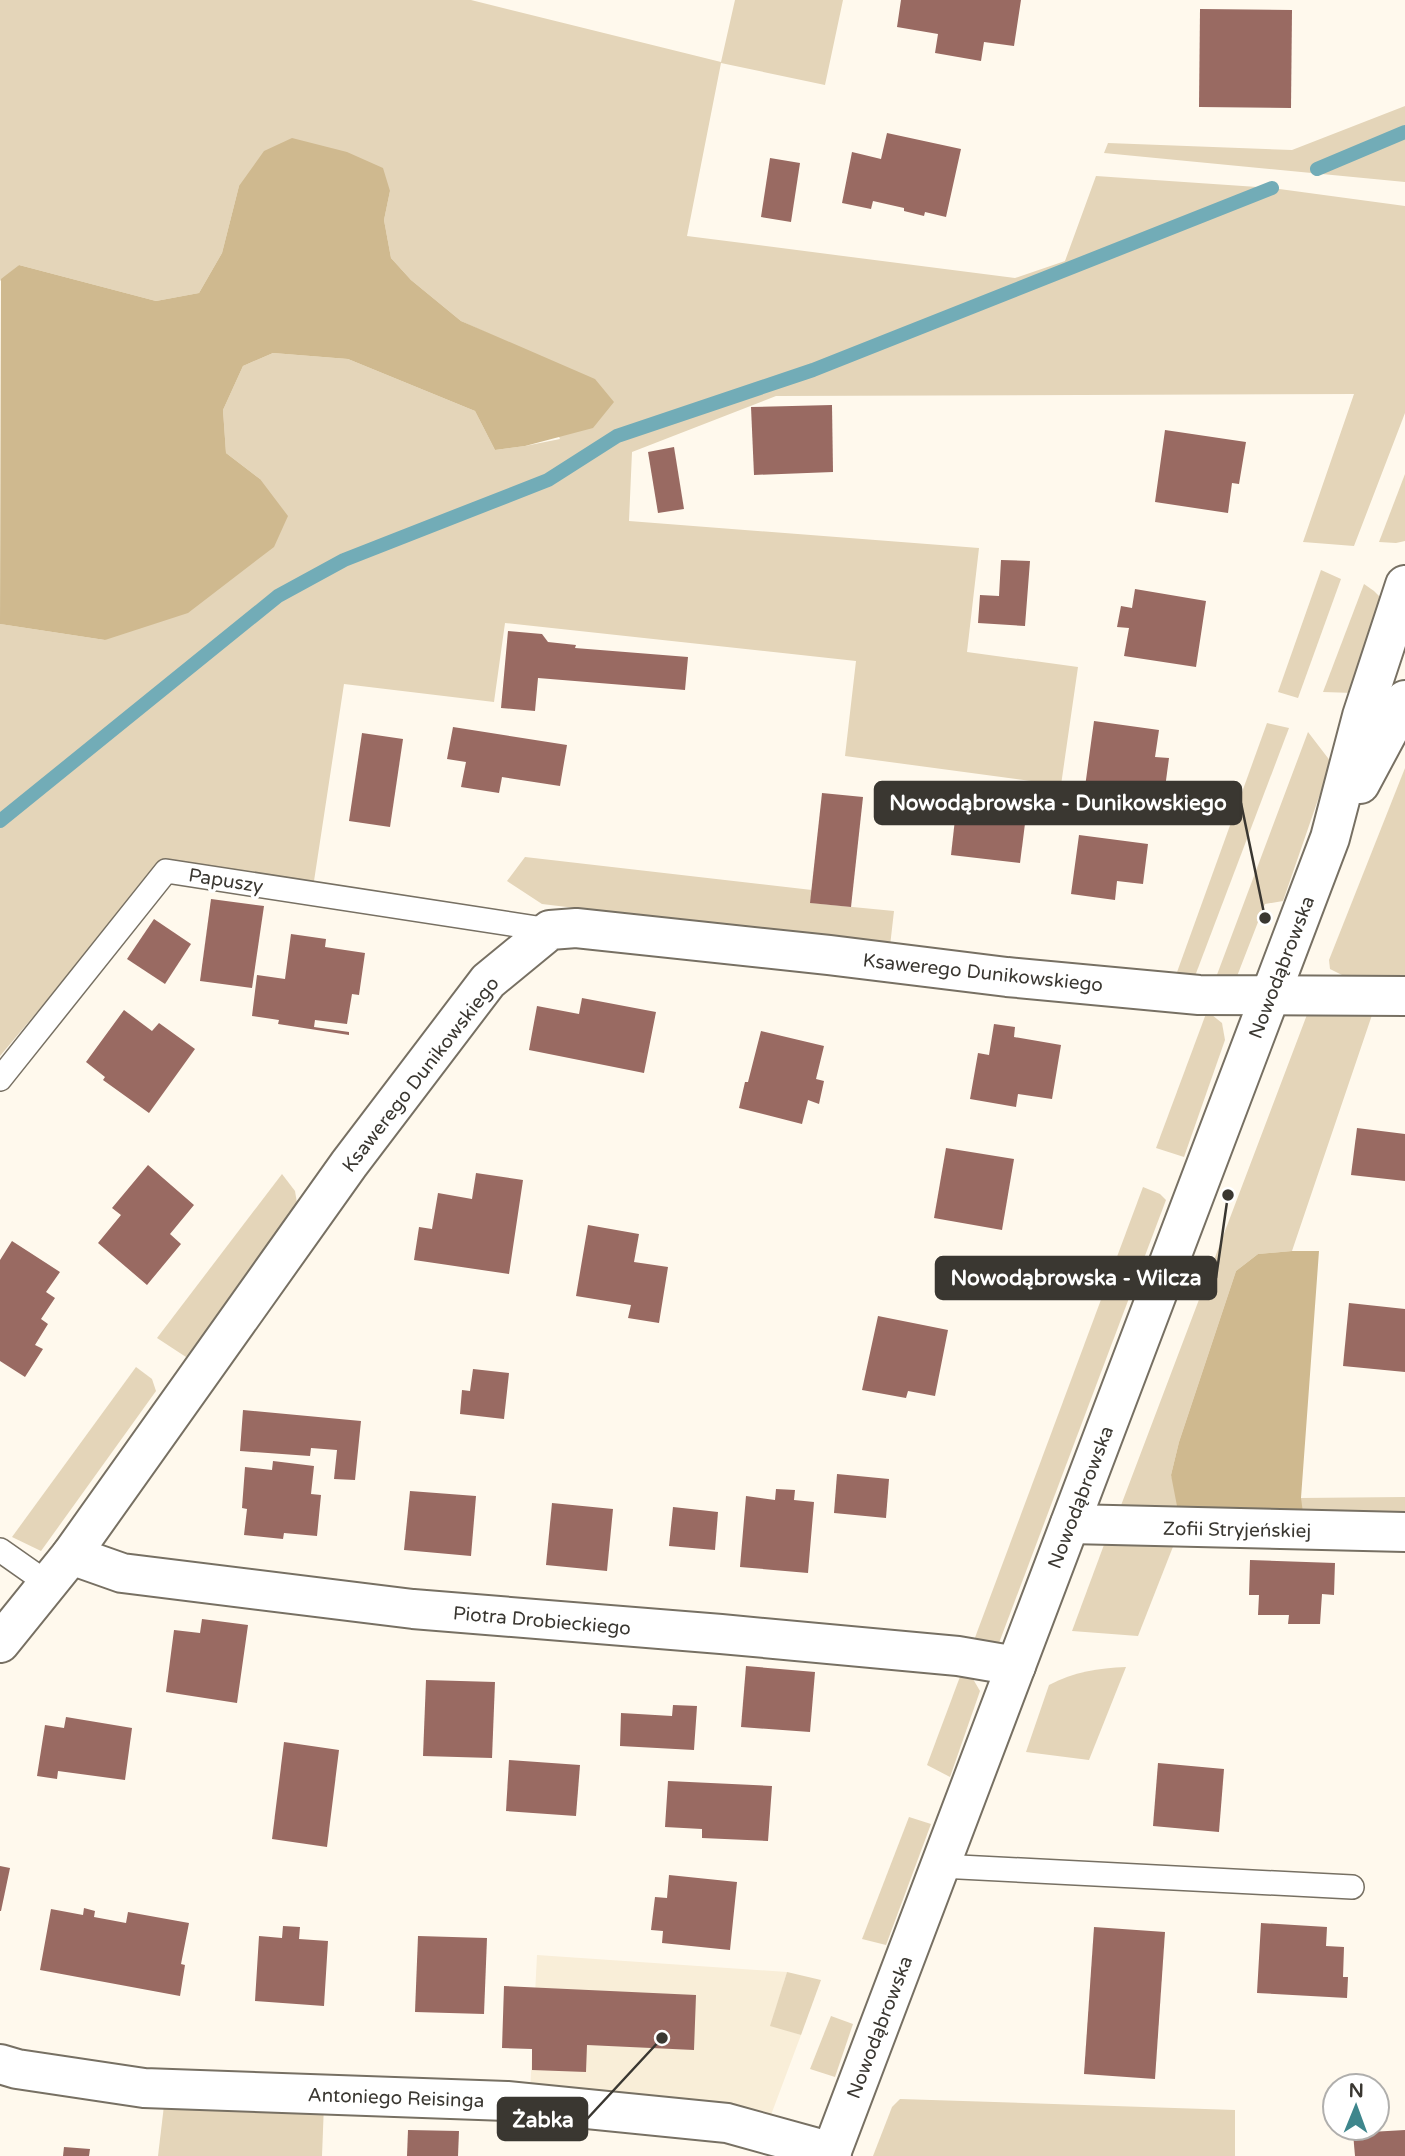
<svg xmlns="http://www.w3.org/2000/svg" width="1405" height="2156" viewBox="0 0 1405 2156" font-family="'Varela Round',sans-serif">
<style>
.built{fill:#f9eed8}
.green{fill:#e4d5b9}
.forest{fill:#cfb98f}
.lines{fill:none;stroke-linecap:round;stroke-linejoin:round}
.stream{stroke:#72acb7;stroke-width:14}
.building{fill:#996a62}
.lane-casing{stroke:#777063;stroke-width:26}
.street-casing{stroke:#777063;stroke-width:42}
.secondary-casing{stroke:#777063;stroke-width:42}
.lane{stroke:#fff;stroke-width:23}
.street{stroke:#fff;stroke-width:38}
.secondary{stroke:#fff;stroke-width:38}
.labels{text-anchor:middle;stroke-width:7;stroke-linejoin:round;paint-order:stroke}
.street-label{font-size:19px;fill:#3a3731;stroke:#fff}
.leader{fill:none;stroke:#3a3731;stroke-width:2.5}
.callout-dot{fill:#3a3731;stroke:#fff;stroke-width:2.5}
.callout{fill:#3a3731;stroke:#3a3731;stroke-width:2.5}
.callout-label{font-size:21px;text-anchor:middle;font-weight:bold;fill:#fff}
</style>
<rect width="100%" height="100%" fill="#fff9ed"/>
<!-- built -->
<path class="built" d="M537 1955 787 1972 771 2025 801 2035 771 2115 530 2093Z"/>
<!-- green -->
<g class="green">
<path d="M0 0H471L721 62 735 0H843L825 85 721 63 687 236 1015 278 1065 261 1096 176 1272 188 1405 206V413L1354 546 1303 542 1354 394 776 396 632 452 629 521 979 548 967 652 1078 667 1061 785 845 756 856 661 505 623 494 702 344 684 314 881 163 862 0 1056V624L105 640 260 479 226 453 223 410 243 366 273 353 348 359 475 411 495 450 525 446 560 439 520 348 461 321 411 280 391 258 384 220 390 191 239 186 222 253 199 293 156 301 19 265 0 281Z"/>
<path d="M1405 106V182L1104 153 1108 143 1292 150Z"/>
<path d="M1405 474V541L1396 543 1379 542Z"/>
<path d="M1321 570 1341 579 1298 698 1278 692Z"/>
<path d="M1364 584 1374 591 1384 601 1354 693 1323 692Z"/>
<path d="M1267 723 1289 728 1195 976 1176 975Z"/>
<path d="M1308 732 1331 762 1283 901 1265 904 1234 984 1215 980Z"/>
<path d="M1405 768V977H1346L1330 969 1329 960Z"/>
<path d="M525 857 812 890 811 903 894 911 890 946 542 904 507 881Z"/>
<path d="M1207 1011 1222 1023 1225 1040 1184 1157 1156 1148Z"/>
<path d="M1308 1012 1372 1015 1292 1251 1258 1254 1236 1271 1179 1442 1171 1475 1187 1520 1120 1508Z"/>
<path d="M282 1174 295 1191 298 1209 186 1357 157 1338Z"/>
<path d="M1143 1187 1160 1194 1166 1200 999 1643H973Z"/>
<path d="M136 1367 152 1379 156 1391 41 1551 12 1537Z"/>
<path d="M1405 1497V1522L1304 1520 1300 1498Z"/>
<path d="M1108 1534 1176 1539 1138 1636 1072 1631Z"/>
<path d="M1126 1667 1089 1760 1026 1752 1049 1685C1074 1672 1098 1668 1126 1667Z"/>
<path d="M961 1674 973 1679 980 1691 950 1777 927 1765Z"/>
<path d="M909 1817 931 1824 886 1945 862 1939Z"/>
<path d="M787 1972 821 1980 801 2035 770 2026Z"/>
<path d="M831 2016 853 2024 835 2077 810 2069Z"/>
<path d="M165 2097 324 2104 322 2156H158Z"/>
<path d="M900 2099 1235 2110V2156H873L892 2107Z"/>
</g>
<!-- forest -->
<g class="forest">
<path d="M292 138 347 152 383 168 390 191 384 220 391 258 411 280 461 321 595 379 614 402 593 428 525 446 495 450 475 411 348 359 273 353 243 366 223 410 226 453 260 479 288 516 274 547 188 613 105 640 0 624 1 279 19 265 156 301 199 293 222 253 239 186 264 151Z"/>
<path d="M1292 1251H1319L1301 1498 1304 1520H1187L1177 1506 1171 1475 1179 1442 1236 1271 1258 1254Z"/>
</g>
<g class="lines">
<!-- stream -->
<g class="stream">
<path d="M1317 169 1405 132"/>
<path d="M0 821 278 596 344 560 548 480 617 436 813 370 1272 188"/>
</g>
</g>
<!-- building -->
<g class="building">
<path d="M901 0H1021L1014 46 984 42 981 61 935 53 938 34 897 27Z"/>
<path d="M1200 9 1292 10 1291 108 1199 107Z"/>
<path d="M887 133 961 149 946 217 925 212 924 216 904 211V208L873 201 871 209 842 203 852 152 881 159Z"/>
<path d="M770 158 800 163 791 222 761 217Z"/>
<path d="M832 405 833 472 754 475 751 407Z"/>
<path d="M1165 430 1246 442 1239 484 1232 483 1228 513 1155 502Z"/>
<path d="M674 447 684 509 658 513 648 452Z"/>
<path d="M1001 560 1030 561 1025 626 978 623 980 595 999 596Z"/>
<path d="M1135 589 1206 601 1196 667 1124 656 1129 628 1117 627 1121 606 1132 608Z"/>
<path d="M508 631 542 634 548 642 576 645 575 648 688 657 685 690 538 678 535 711 501 708Z"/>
<path d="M1094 721 1159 730 1155 757 1169 758 1163 803 1118 797 1119 791 1085 787Z"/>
<path d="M453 727 567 745 560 786 502 777 499 793 461 787 466 762 447 759Z"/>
<path d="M362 733 403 739 390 827 349 821Z"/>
<path d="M958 792 1028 800 1020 863 951 855Z"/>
<path d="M822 793 863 797 851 907 810 903Z"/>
<path d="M1079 835 1148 844 1143 884 1117 881 1115 900 1071 894Z"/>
<path d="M211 899 264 906 252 988 200 981Z"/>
<path d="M154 919 191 944 165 984 127 959Z"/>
<path d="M291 934 326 939 325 947 365 953 359 995 352 994 347 1024 315 1020 314 1027 349 1032V1035L278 1024 279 1020 252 1016 257 975 285 979Z"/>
<path d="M582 998 656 1012 644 1073 529 1050 537 1006 579 1014Z"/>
<path d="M124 1010 152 1031 159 1023 195 1049 149 1113 103 1080 105 1077 86 1062Z"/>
<path d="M994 1024 1015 1027 1014 1037 1061 1045 1052 1099 1018 1094 1016 1107 970 1099 978 1053 989 1055Z"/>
<path d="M761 1031 824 1046 816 1079 824 1081 819 1104 808 1100 802 1124 739 1108 745 1082H748Z"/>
<path d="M1357 1128 1405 1134V1181L1351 1175Z"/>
<path d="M946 1148 1014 1159 1002 1230 934 1218Z"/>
<path d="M148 1165 194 1205 170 1234 181 1244 147 1285 98 1243 121 1215 112 1208Z"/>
<path d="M476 1173 523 1180 509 1274 414 1260 419 1227 432 1229 438 1193 472 1199Z"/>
<path d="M588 1225 639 1234 634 1262 668 1267 659 1323 628 1318 631 1305 576 1296Z"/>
<path d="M12 1241 60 1272 46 1292 55 1298 41 1319 48 1324 35 1345 43 1349 25 1377 0 1361V1260Z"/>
<path d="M1349 1303 1405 1309V1372L1343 1366Z"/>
<path d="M878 1316 948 1330 935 1396 908 1391 906 1398 862 1390Z"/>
<path d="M473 1369 509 1373 504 1419 460 1414 462 1390 470 1391Z"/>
<path d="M243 1410 361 1421 355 1480 334 1479 337 1450 311 1448 310 1456 240 1451Z"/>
<path d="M273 1461 314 1466 311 1494 321 1495 317 1536 284 1533 283 1539 244 1535 247 1509 242 1508 245 1467 272 1470Z"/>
<path d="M837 1474 889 1479 886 1518 834 1513Z"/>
<path d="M776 1489 795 1490 794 1500 814 1502 808 1573 740 1567 746 1496 775 1500Z"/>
<path d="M410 1491 476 1496 471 1556 404 1550Z"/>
<path d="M552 1503 613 1509 607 1571 546 1565Z"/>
<path d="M673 1507 718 1512 715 1550 669 1546Z"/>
<path d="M1250 1560 1335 1563 1334 1595 1322 1594 1320 1624H1288L1289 1615H1258L1259 1595H1249Z"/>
<path d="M202 1619 248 1625 237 1703 166 1692 174 1630 200 1633Z"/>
<path d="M746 1666 815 1672 810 1732 741 1727Z"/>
<path d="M426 1680 495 1682 492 1758 423 1756Z"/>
<path d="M673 1705 697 1706 694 1750 620 1746 621 1713 672 1716Z"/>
<path d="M66 1717 132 1728 125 1780 58 1771 57 1779 37 1776 45 1725 64 1728Z"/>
<path d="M284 1742 339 1750 327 1847 272 1839Z"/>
<path d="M509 1760 580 1765 576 1816 506 1811Z"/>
<path d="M1158 1763 1224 1769 1219 1832 1153 1826Z"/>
<path d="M668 1781 772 1786 768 1841 702 1838V1829L665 1827Z"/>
<path d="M0 1866 10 1868 1 1911H0Z"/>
<path d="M669 1875 737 1882 730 1950 662 1943 663 1931 651 1930 655 1897 667 1898Z"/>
<path d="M84 1908 95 1911 94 1917 126 1923 128 1912 189 1923 181 1964 185 1965 180 1996 40 1970 51 1909 83 1915Z"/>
<path d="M1261 1923 1327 1927 1326 1946 1344 1947 1343 1977H1348L1347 1998 1257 1993Z"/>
<path d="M283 1926 300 1927 299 1939 328 1941 324 2006 255 2001 259 1936 282 1938Z"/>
<path d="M1094 1927 1165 1932 1155 2079 1084 2074Z"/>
<path d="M418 1936 487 1938 484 2014 415 2012Z"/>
<path d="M504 1986 696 1995 694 2050 587 2045 586 2072 532 2070V2049L502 2048Z"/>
<path d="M408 2130 459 2131 458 2156H407Z"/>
<path d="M1405 2130V2156H1355L1353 2133Z"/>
<path d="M64 2147 90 2149 89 2156H63Z"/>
</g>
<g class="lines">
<!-- lane casing -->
<g class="lane-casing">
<g id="lane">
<path d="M0 1079 166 871 550 930"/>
<path d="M0 1550 47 1583"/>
<path d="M940 1866 1352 1887"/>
</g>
</g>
<!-- street casing -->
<g class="street-casing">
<g id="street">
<path d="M1070 1524 1405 1532"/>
<path d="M71 1555 122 1573 413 1609 721 1634 958 1656 1016 1666"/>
<path d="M0 1643 71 1555 349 1164 488 981 550 930 576 928 829 955 1007 977 1199 995 1405 996"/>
<path d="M0 2064 17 2069 144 2088 507 2101 727 2123 832 2152"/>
</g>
</g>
<!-- secondary casing -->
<g class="secondary-casing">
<g id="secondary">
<path d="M1360 784 1405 700"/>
<path d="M830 2156 1330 838 1362 716 1405 585"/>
</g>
</g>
<!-- lane -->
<use href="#lane" class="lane"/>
<!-- street -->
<use href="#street" class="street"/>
<!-- secondary -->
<use href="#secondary" class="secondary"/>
</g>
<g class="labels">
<!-- street labels -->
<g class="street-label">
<text transform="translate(226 880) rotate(9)" y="7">Papuszy</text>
<text transform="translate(1281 967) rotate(-69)" y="7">Nowodąbrowska</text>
<text transform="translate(983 972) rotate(6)" y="7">Ksawerego Dunikowskiego</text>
<text transform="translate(420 1074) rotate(-52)" y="7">Ksawerego Dunikowskiego</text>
<text transform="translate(1080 1497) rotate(-69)" y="7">Nowodąbrowska</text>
<text transform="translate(1237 1529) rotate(1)" y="7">Zofii Stryjeńskiej</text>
<text transform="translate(542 1620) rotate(5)" y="7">Piotra Drobieckiego</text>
<text transform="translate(879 2027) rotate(-69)" y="7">Nowodąbrowska</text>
<text transform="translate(396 2097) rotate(2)" y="7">Antoniego Reisinga</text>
</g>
</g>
<!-- callouts -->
<path class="leader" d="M1265 918L1241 803M1228 1195L1216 1278M662 2038L587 2119"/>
<g class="callout-dot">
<circle cx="1265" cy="918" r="7"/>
<circle cx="1228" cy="1195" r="7"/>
<circle cx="662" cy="2038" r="7"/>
</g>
<g class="callout">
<rect x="875" y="782" width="366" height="42" rx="7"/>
<rect x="936" y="1257" width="280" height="42" rx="7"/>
<rect x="498" y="2098" width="89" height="42" rx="7"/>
</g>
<g class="callout-label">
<text x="1058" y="810">Nowodąbrowska - Dunikowskiego</text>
<text x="1076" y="1285">Nowodąbrowska - Wilcza</text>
<text x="543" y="2127">Żabka</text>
</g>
<!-- north arrow -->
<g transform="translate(1356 2107) rotate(1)"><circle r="33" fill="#ffffff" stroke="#b0afad" stroke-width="2"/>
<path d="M0-5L12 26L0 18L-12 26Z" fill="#3e868c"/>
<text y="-10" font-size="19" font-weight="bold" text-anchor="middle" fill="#3a3731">N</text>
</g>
</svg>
